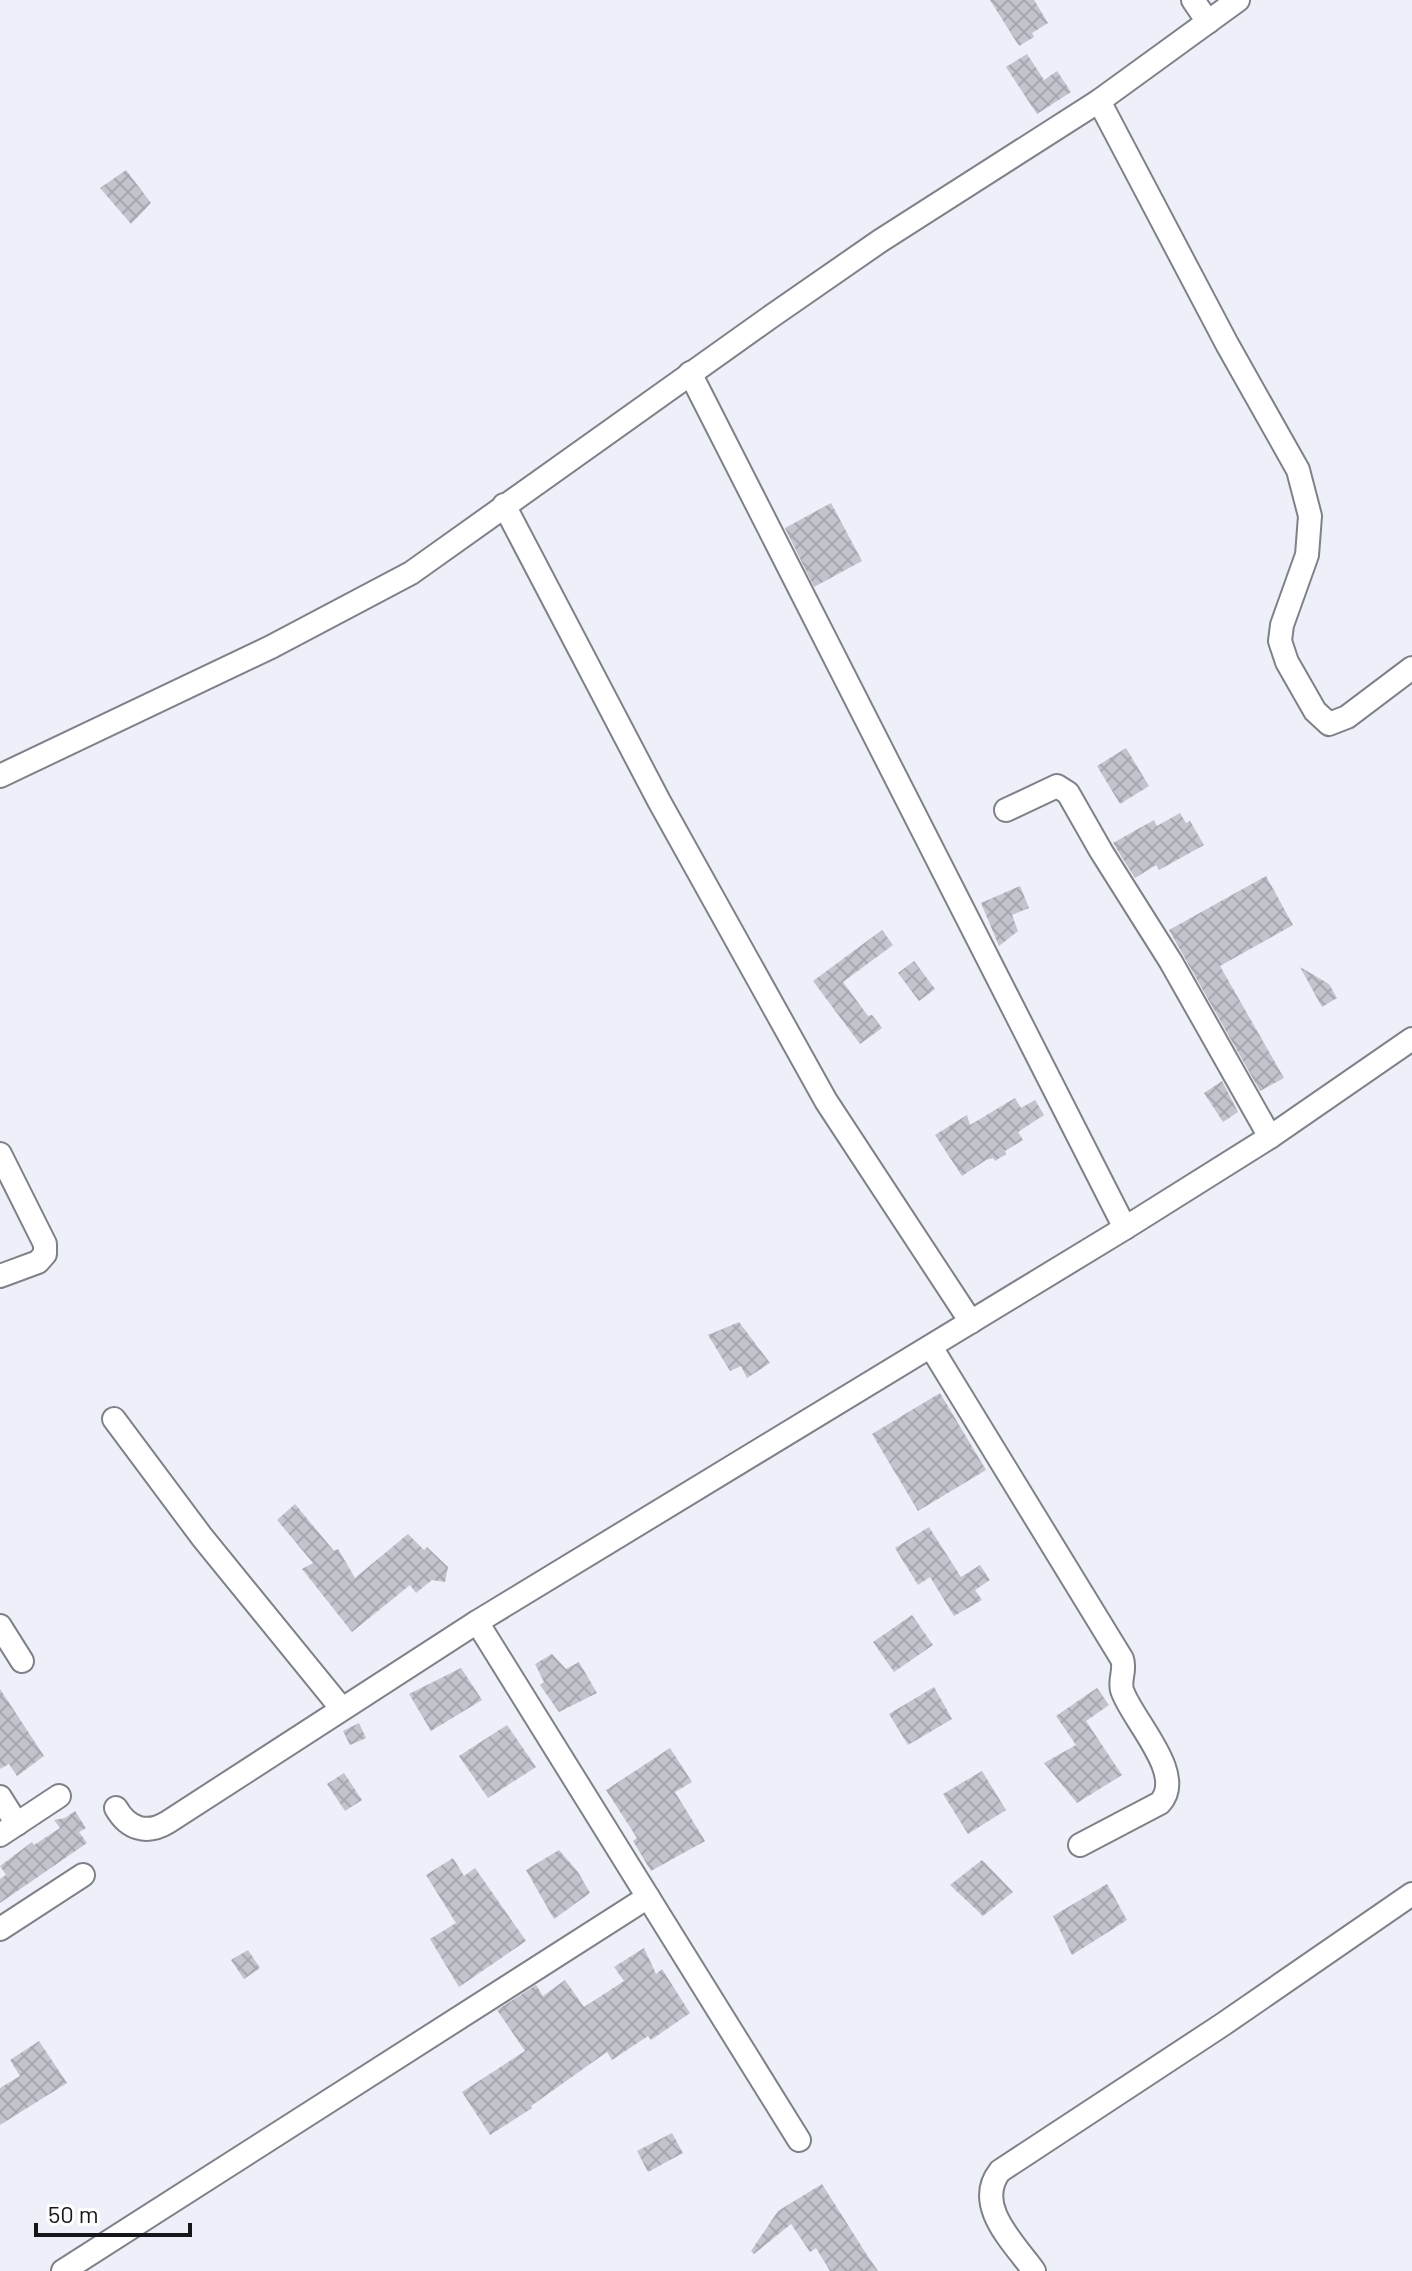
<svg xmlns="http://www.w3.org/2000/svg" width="1412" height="2271" viewBox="0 0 1412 2271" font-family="Barlow,sans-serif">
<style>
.building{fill:url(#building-cross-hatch)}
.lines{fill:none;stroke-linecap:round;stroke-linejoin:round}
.street-casing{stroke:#7f8189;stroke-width:26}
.street{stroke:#fff;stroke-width:22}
</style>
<defs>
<pattern id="building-cross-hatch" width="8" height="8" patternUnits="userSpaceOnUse" patternTransform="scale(2)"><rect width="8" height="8" fill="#c2c3cc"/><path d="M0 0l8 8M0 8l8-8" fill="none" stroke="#a6a7af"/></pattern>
</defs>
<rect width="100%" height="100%" fill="#eef0f9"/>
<!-- building -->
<g class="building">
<path d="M990 0H1034L1048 23 1032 33 1034 37 1019 46Z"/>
<path d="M1027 54 1044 80 1057 71 1071 92 1037 114 1006 67Z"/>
<path d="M126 170 151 203 131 224 100 188Z"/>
<path d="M831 503 862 561 814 587 785 528Z"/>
<path d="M1126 748 1149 786 1120 804 1097 766Z"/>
<path d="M1180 813 1186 823 1190 821 1204 845 1159 870 1156 865 1135 878 1113 843 1154 820 1157 826Z"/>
<path d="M1266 876 1293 925 1220 966 1284 1078 1260 1091 1169 930Z"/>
<path d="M1020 886 1029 908 1012 915 1018 931 999 946 981 903Z"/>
<path d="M882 930 893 945 843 982 868 1016 872 1015 882 1028 860 1044 813 981Z"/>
<path d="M914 961 935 989 919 1001 898 973Z"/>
<path d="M1300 967 1329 984 1337 998 1322 1007Z"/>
<path d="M1222 1081 1238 1112 1223 1122 1204 1093Z"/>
<path d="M1015 1098 1021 1108 1035 1100 1044 1115 1018 1132 1023 1140 1005 1151 1006 1154 995 1161 993 1158 986 1160 962 1176 935 1135 967 1115 970 1125Z"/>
<path d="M739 1322 770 1363 747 1378 741 1366 730 1371 708 1335Z"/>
<path d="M940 1393 986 1470 918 1511 872 1434Z"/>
<path d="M295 1504 334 1551 338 1549 355 1578 408 1534 424 1550 427 1547 448 1567 445 1582 432 1580 416 1593 410 1585 352 1632 302 1569 313 1563 277 1520Z"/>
<path d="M929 1527 961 1577 980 1565 990 1580 975 1590 982 1600 954 1616 930 1577 918 1585 895 1548Z"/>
<path d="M912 1615 933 1645 894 1672 873 1642Z"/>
<path d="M552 1654 566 1669 579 1662 597 1693 559 1712 540 1685 544 1682 535 1664Z"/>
<path d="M461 1668 482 1700 431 1731 409 1694Z"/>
<path d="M934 1687 952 1719 908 1745 889 1714Z"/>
<path d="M1097 1688 1109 1705 1086 1721 1122 1775 1077 1803 1044 1763 1076 1745 1056 1716Z"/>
<path d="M0 1689 44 1756 17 1776 9 1764 0 1769Z"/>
<path d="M359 1723 366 1738 350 1745 343 1731Z"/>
<path d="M507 1725 536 1767 488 1798 459 1756Z"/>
<path d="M670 1748 692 1782 675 1792 705 1841 651 1871 633 1841 637 1838 606 1790Z"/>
<path d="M982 1771 1006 1810 968 1834 943 1794Z"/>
<path d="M344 1773 362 1800 345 1811 327 1784Z"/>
<path d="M75 1811 86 1828 79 1832 87 1843 0 1903V1879L6 1875 0 1866 32 1842 34 1845 60 1828 54 1820 65 1818Z"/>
<path d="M559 1850 578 1872 590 1893 554 1919 526 1870Z"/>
<path d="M453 1858 464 1876 475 1868 526 1941 459 1987 430 1939 456 1923 426 1875Z"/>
<path d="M982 1860 1013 1892 983 1916 950 1885Z"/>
<path d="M1107 1884 1127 1920 1072 1955 1053 1916Z"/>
<path d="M644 1948 656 1974 662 1969 690 2013 651 2040 648 2036 612 2060 607 2052 531 2106 532 2108 490 2135 462 2092 525 2051 497 2010 536 1985 543 1996 565 1980 584 2007 624 1981 614 1967Z"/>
<path d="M248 1950 260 1968 244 1979 231 1960Z"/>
<path d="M39 2041 67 2083 0 2125V2088L20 2076 10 2060Z"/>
<path d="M672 2133 683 2153 648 2172 637 2151Z"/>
<path d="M822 2184 867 2255 878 2271H830L816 2248 810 2252 791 2224 754 2254 751 2251 778 2211Z"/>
</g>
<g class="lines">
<!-- street casing -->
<g class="street-casing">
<g id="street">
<path d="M1193 0 1208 22"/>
<path d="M1099 101 1227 344 1298 470 1310 516 1307 555 1282 625 1280 641 1287 662 1315 711 1329 724 1347 717 1412 668"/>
<path d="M690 373 1125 1228"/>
<path d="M504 505 659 801 826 1101 971 1322"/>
<path d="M0 776 271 647 411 573 769 318 880 241 1099 101 1238 0"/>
<path d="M1006 810 1057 786 1068 793 1101 851 1171 962 1270 1137"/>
<path d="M0 1154 45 1244V1254L38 1262 0 1276"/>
<path d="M931 1347 1122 1659C1126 1670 1119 1679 1122 1690 1131 1719 1187 1774 1160 1803L1080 1845"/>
<path d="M114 1419 202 1537 342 1709"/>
<path d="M477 1622 799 2140"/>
<path d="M0 1626 22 1661"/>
<path d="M0 1797 17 1824"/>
<path d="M116 1808C128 1829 147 1835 168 1822L477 1622 1125 1228 1270 1137 1412 1039"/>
<path d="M0 1835 59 1796"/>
<path d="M0 1929 83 1875"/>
<path d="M63 2271 648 1897"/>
<path d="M1034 2271C1014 2243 973 2205 1000 2171L1222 2025 1412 1894"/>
</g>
</g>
<!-- street -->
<use href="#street" class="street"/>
</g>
<!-- scale -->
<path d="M36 2223v12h154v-12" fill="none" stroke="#151619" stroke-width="4"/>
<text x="48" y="2223" font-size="24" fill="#151619" stroke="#fefefe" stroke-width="6" paint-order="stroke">50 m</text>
</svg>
